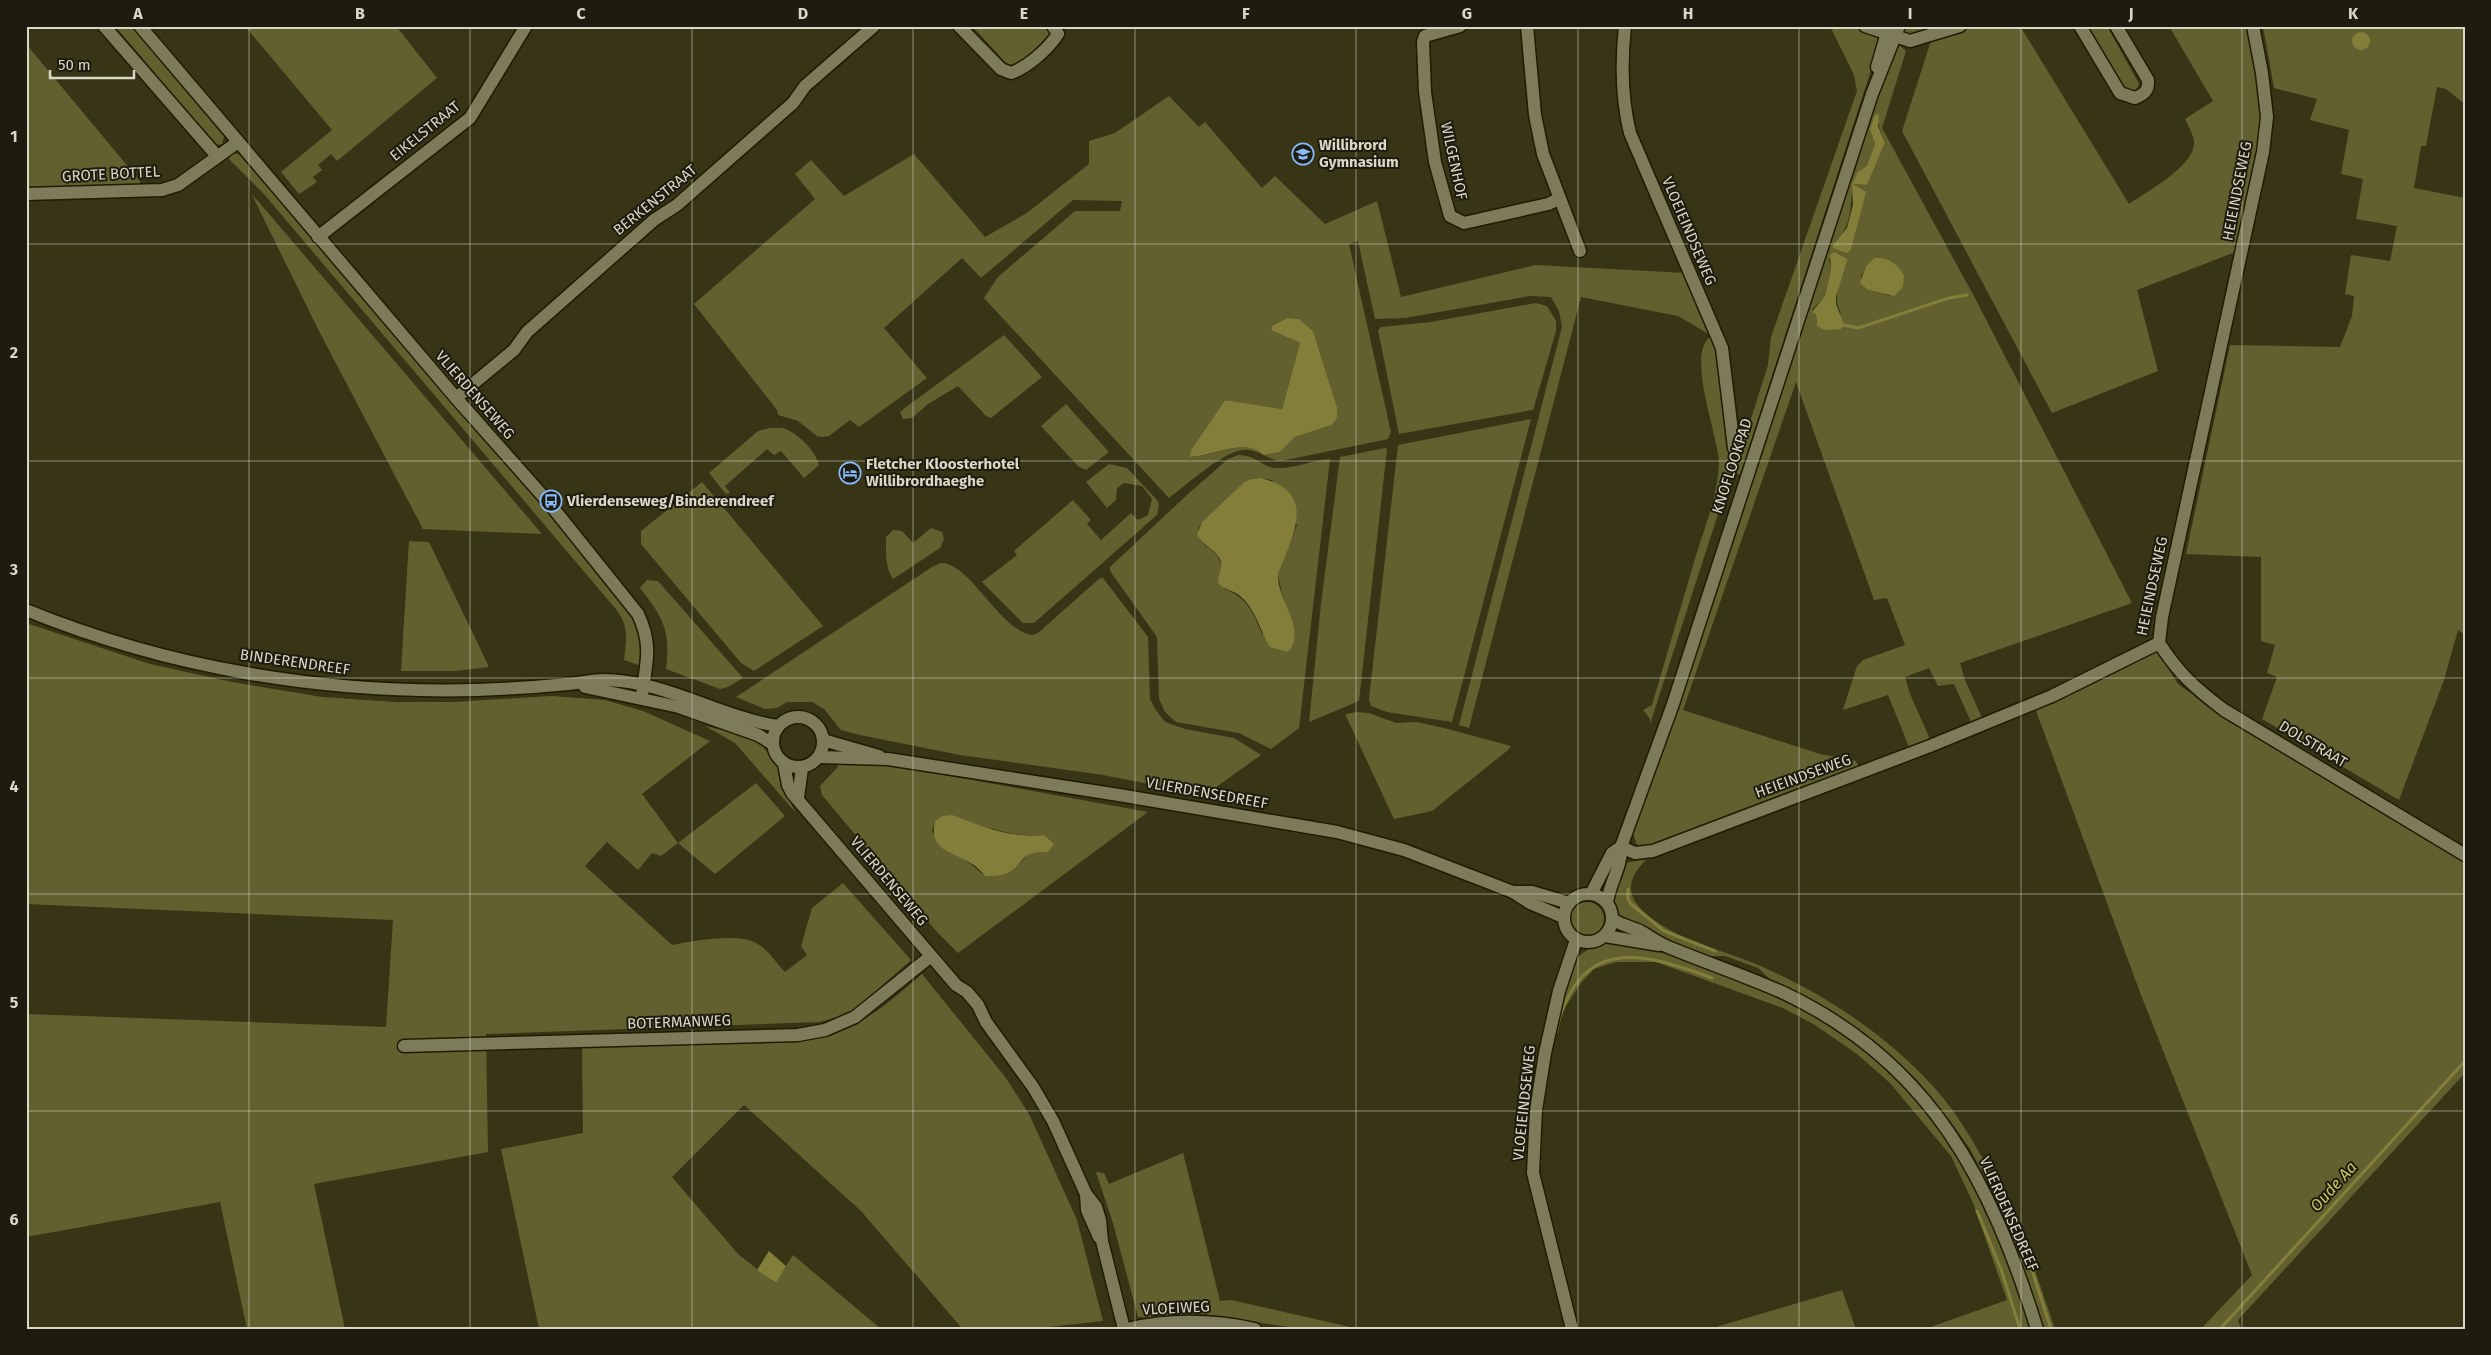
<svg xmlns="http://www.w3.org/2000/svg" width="2491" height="1355" viewBox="0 0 2491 1355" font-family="'Fira Sans',sans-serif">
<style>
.green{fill:#63602f;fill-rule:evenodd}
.water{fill:#837f3b}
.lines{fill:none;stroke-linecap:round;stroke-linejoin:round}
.stream{stroke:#837f3b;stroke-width:3}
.minor-casing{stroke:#1f1c00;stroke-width:15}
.tertiary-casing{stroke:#1f1c00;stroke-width:15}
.secondary-casing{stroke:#1f1c00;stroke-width:15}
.minor{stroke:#7d7b5a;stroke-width:12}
.tertiary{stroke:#7d7b5a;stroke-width:12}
.secondary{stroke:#7d7b5a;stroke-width:12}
.grid{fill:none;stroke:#d9d8c6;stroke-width:1;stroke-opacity:0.55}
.labels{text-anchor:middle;stroke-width:4;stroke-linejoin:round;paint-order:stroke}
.street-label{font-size:15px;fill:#d9d8c6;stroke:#1d1c0f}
.poi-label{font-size:15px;font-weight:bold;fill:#d9d8c6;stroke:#1d1c0f;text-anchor:start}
.water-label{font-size:16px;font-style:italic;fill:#c9c362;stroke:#1d1c0f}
.neatline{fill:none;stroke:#d9d8c6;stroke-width:2}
.grid-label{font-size:16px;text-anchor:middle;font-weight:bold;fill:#d9d8c6}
</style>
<rect width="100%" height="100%" fill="#373516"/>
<!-- green -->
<g class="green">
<path d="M115 26H132L225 133 222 144 216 145Z"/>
<path d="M245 26H396L437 78 337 161 331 154 318 165 322 170 313 177 317 182 299 194 281 172 332 130Z"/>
<path d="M972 26H1049L1052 37 1019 66 1007 64Z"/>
<path d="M1830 26H1854L1882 36 1740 475 1736 473V444L1745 435 1749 425 1768 365 1771 337 1857 91 1854 75Z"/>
<path d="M1902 26H1941L1910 35 1900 32Z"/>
<path d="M1971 26H2020L2129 204C2146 192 2197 165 2194 141 2193 134 2188 125 2185 119L2213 101 2169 26H2248L2266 118 2238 251 2137 290 2158 371 2052 413 1902 131 1931 41Z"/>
<path d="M2085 26H2107L2139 84 2136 90 2128 96Z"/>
<path d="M2263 26H2465V104L2446 89 2437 87 2426 146H2421L2414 188 2465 198V635L2458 630 2444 680 2399 800 2262 719 2277 677 2267 673 2275 645 2261 641V557L2186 554 2230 345 2340 347 2352 316 2354 296 2345 294 2351 255 2390 261 2397 226 2356 219 2363 179 2341 174 2349 130 2310 120 2317 99 2274 88Z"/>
<path d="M1897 43 1906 51 1882 128 1976 300 2132 603 1960 663 1965 680 1983 720 1972 724 1954 684 1938 686 1929 668 1905 677 1910 694 1930 739 1909 747 1888 695 1843 710 1857 666 1863 660 1905 645 1887 598 1874 600 1796 382 1683 710 1820 754 1856 761 1859 767 1642 849 1636 843 1633 832C1667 745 1695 656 1723 567 1780 392 1834 215 1897 43ZM1878 123 1885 143 1867 185 1853 184 1866 192 1842 250H1838L1835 242C1863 216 1839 185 1868 166L1875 144 1872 133ZM1834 252 1848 259C1844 278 1830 293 1841 313L1816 322V314L1812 310 1825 296 1831 269 1829 260ZM1874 258 1891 296 1868 290 1861 277 1866 266Z"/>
<path d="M26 44 140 181V185L26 188Z"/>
<path d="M1169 96 1199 127 1205 122 1262 188 1275 176 1325 224 1377 201 1401 297 1535 265 1686 273C1697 299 1708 324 1717 350L1732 458 1731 474 1650 724V719L1643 710 1652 705C1667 654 1682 603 1697 552 1706 524 1718 493 1719 463 1719 438 1684 350 1712 336L1678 316 1581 297 1469 728 1459 725 1562 327 1559 311 1551 297 1530 296 1405 318 1375 319 1358 241 1349 244 1391 432 1388 439 1281 461C1269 460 1260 451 1248 450 1227 447 1187 485 1169 498L984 298 998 277 1075 211H1120L1122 201 1073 200 981 278 962 258 884 328 927 378 859 427 850 420 829 436 822 437 817 436 798 421 778 415 777 410 694 304 815 199 795 174 811 160 844 196 914 154 985 237 1027 213 1089 164V141L1115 133ZM1287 318 1299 319 1313 331 1337 407V418L1332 425 1295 437 1280 452 1265 455C1245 437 1215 456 1191 457V450L1225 400 1282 409 1300 343 1271 330 1272 326Z"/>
<path d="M233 153 243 155 554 516 620 599 640 630 643 651 641 666 624 660C626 638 630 627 615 608L263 193 229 159Z"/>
<path d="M252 195 258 201 542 534 423 529 320 333Z"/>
<path d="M1536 303 1547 306 1556 321V331L1533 410 1399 434 1378 330 1381 327 1431 322Z"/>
<path d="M1004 335 1042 377 991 418 986 416 958 386 928 404 912 418 903 419 900 412 906 407Z"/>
<path d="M1066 404 1109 452 1086 470 1079 467 1041 426Z"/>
<path d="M1531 419 1452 722 1387 712 1371 706 1369 699 1398 445Z"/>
<path d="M770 428C775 428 782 427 786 429 799 435 816 451 819 465L804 478 781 451 774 455 767 449 725 486 730 493 726 494 709 473 758 431Z"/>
<path d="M1385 448 1387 449 1359 701 1309 722 1321 604 1340 457Z"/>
<path d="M1238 455C1258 455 1262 469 1279 468 1296 468 1313 460 1330 459L1299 728 1271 749 1239 733 1176 722 1165 712 1159 699 1157 637 1110 571V567L1188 494 1228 459ZM1261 478 1272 480 1297 525 1278 575 1282 594 1290 617 1262 634C1252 610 1247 598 1223 588 1222 579 1223 565 1218 557 1208 543 1202 550 1198 529L1202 522 1244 482 1251 479Z"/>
<path d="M1109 464 1127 468 1157 500 1159 504 1157 515 1034 623H1023L982 582 1017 555 1014 551 1073 500 1091 520 1087 524 1101 540 1131 513 1138 520 1148 515 1152 499 1142 486 1124 483 1117 488 1116 500 1107 508 1086 482Z"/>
<path d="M702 482 823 626 754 671 741 663 641 544V531Z"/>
<path d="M931 528 942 532 944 539 940 548 893 579C885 568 886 551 886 537L893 530 902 531 913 543Z"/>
<path d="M409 541 429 542 489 667 454 671H401Z"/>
<path d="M941 563C970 562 999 630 1032 635L1038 633 1100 578H1103L1148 637 1150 699 1155 709 1165 722 1185 729 1234 738 1261 755 1205 795 1103 775 960 755 860 735 841 730 824 709 812 702H787L777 708 765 709 736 697 932 567Z"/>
<path d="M647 580 658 581 743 678 728 687 720 689 666 669C671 631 663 617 640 588Z"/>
<path d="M26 623 150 664 232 682 322 697 395 702H454L551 696 605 700 643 711 710 741 642 794 678 843 756 783 785 816 715 874 678 843 661 856 652 853 638 870 607 842 585 866 672 945C693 941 739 932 758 944 768 950 777 964 785 972L807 955 801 946 812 908 843 883 911 960 851 1013 820 1022 486 1034 488 1152 314 1184 345 1329H247L220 1202 26 1237V1014L386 1027 393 920 26 904Z"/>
<path d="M2155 652 2159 653 2177 683 2183 688 2465 863V1073L2238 1320 2241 1329H2201L2252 1275 2141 995 2035 708Z"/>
<path d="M1356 712 1369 713 1396 723 1417 722 1448 729 1511 746 1508 750 1432 811 1394 819 1346 716V714Z"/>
<path d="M705 726C732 733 757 732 771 758 774 763 779 766 780 771 785 787 787 799 797 814L735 743Z"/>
<path d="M839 761 884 764 1148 812 958 953 937 932 822 795 820 786 837 768ZM942 816C976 821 1009 839 1044 835L1048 852C1021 851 1031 857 1013 868 1006 873 993 874 985 876L932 832 935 821Z"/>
<path d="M1647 859C1628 877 1624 894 1645 913 1677 941 1721 949 1758 965 1822 992 1885 1034 1932 1085 1961 1116 1981 1156 2002 1193H2005L2018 1221 2055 1329H2042L2021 1264 1996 1199 1970 1149 1945 1114 1917 1080 1887 1052 1855 1027 1825 1008 1771 980 1758 968 1725 956H1710L1670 942 1620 918 1612 899 1625 863Z"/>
<circle cx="1587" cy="919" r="17"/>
<path d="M1614 941 1670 955 1752 986 1818 1018 1879 1061 1899 1080 1939 1126 1978 1189 2009 1265 2030 1329H1925L2007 1300 1973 1203 1951 1156 1890 1083 1857 1054 1815 1025 1783 1008 1656 962H1616L1594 969 1581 983 1562 1012 1558 1033 1551 1032 1568 979 1574 970 1571 968C1580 949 1595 946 1614 941Z"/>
<path d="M922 974 1006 1078 1030 1116 1077 1220 1103 1321 1030 1329H965L960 1326 861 1211 744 1105 672 1177 738 1254 775 1283 793 1255 881 1329H539L501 1149 583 1133 582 1047 820 1037C863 1027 889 1002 922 974Z"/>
<path d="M1183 1153 1220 1301 1231 1300 1359 1329H1301L1204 1314 1161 1318 1138 1317 1113 1223 1096 1172 1104 1173 1109 1184Z"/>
<path d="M1842 1290 1856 1329H1709Z"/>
</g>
<!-- water -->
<g class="water">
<circle cx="2361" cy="41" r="9"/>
<path d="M1879 114 1878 126 1885 143 1867 185 1853 184 1866 192 1851 249 1847 253 1833 248V245L1847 228 1853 205 1852 184 1858 172 1867 166 1875 144 1870 129 1875 115Z"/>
<path d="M1834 252 1848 259 1836 296V304L1844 325 1841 329 1825 330 1817 326 1816 314 1812 312 1825 296 1831 269 1830 255Z"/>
<path d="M1874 258C1888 257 1897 263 1904 275L1903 287 1894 296 1868 290 1860 283 1866 266Z"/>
<path d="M1287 318 1299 319 1313 331 1337 407V418L1332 425 1295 437 1280 452 1264 455C1245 437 1214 456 1190 457L1191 450 1225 400 1282 409 1300 343 1271 330 1272 326Z"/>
<path d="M1261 478C1308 490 1300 520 1285 557 1283 563 1278 571 1278 578 1279 602 1307 630 1288 652L1270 647C1260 631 1255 607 1239 595 1232 590 1224 590 1218 583 1218 576 1222 569 1221 562 1218 550 1202 546 1197 534L1202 522 1244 482 1251 479Z"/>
<path d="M952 815C981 826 1012 839 1044 835L1054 844 1048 852C1017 851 1026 865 1005 874 1000 876 991 876 985 876 982 872 978 868 974 865 955 851 928 853 935 821L942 816Z"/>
<path d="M769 1251 786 1266 776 1283 757 1270Z"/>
</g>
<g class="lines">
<!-- stream -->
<g class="stream">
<path d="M1844 325 1858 328 1949 298 1967 295"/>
<path d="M1628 889V899L1631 904 1664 931 1715 951"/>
<path d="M1556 1031C1579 936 1640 951 1712 978"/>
<path d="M2005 1197 2029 1261 2051 1329"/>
<path d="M1977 1211 2001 1269 2020 1329"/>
<path d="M2220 1329 2465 1061"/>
</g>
<!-- minor casing -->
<g class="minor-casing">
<g id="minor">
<path d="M104 26 217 156"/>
<path d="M140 26 456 398 549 503 638 614C653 646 646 663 642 696"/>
<path d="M959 26 1001 69 1011 73C1028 67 1048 49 1058 34L1053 26"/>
<path d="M1460 26 1425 36 1423 42 1425 92 1435 162 1450 216 1464 223 1548 204 1559 199"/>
<path d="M1527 26 1535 115 1543 154 1580 251"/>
<path d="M1625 26C1621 63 1621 97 1630 133L1722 348 1734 448"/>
<path d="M1865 26 1910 41 1960 26"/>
<path d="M2080 26 2120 93 2135 98C2144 94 2149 91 2148 80L2116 26"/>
<path d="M26 194 162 190 178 185 238 142"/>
<path d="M318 237 470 118 526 26"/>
<path d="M456 398 514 350 527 332 654 220 677 205 793 103 805 86 874 26"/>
<path d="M2159 643 2162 617 2263 152 2267 117 2262 73 2253 26"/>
<path d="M2159 643C2179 674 2195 688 2224 710L2465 855"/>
<path d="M1621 847 1635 853 1653 851 1930 746 2052 696 2159 643"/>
<path d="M404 1046 798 1035 825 1030 855 1017 931 956"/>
<path d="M1127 1329C1170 1319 1213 1320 1255 1329"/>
<path d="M1572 1329 1533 1173 1536 1110 1545 1053 1559 991 1576 940"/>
</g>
</g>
<!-- tertiary casing -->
<g class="tertiary-casing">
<g id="tertiary">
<path d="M784 764 788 785 792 793 956 985 967 992 978 1005 986 1022 1033 1087 1053 1121 1086 1194 1096 1207 1100 1220 1102 1241 1124 1329"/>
<path d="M798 798 802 768"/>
<path d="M1086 1194 1087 1210 1099 1237"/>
</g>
</g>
<!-- secondary casing -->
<g class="secondary-casing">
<g id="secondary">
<path d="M1877 67 1889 26"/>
<path d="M26 610C168 668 323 694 476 690 507 689 538 687 568 684 580 683 592 680 603 680 664 680 719 717 778 726"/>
<path d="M585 687 679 707 758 735 773 744"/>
<circle cx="798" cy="742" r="25"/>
<path d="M823 740 879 756"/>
<path d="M819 757 888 759 1119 795 1337 832 1404 850 1513 892 1530 903 1563 917"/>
<path d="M1513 892H1532L1569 903"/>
<circle cx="1588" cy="918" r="24"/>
<path d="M1591 894 1612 853 1621 847"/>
<path d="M1607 903C1609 884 1622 867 1621 847L1673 704 1872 94 1899 26"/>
<path d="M1612 919C1621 925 1631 927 1640 931 1649 936 1657 942 1666 946 1706 963 1747 976 1786 994 1932 1064 1991 1182 2037 1329"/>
<path d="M1605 936 1659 945"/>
</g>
</g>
<!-- minor -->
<use href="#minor" class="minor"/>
<!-- tertiary -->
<use href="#tertiary" class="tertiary"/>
<!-- secondary -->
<use href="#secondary" class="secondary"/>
</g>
<!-- grid -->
<path class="grid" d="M249 26V1329M470 26V1329M692 26V1329M913 26V1329M1135 26V1329M1356 26V1329M1578 26V1329M1799 26V1329M2021 26V1329M2242 26V1329M26 244H2465M26 461H2465M26 678H2465M26 894H2465M26 1111H2465"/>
<!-- icons -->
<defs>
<g id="school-ring" transform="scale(1.125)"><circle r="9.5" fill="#1d1c0f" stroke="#88bafc" stroke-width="1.5"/><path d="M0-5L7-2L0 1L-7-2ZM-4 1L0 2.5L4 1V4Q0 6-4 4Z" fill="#88bafc"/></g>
<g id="hotel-ring" transform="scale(1.125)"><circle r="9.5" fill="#1d1c0f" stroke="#88bafc" stroke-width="1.5"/><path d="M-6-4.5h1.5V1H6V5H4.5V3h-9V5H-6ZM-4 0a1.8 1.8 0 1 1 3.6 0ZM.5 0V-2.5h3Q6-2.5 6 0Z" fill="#88bafc"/></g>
<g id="bus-ring" transform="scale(1.125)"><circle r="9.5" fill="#1d1c0f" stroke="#88bafc" stroke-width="1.5"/><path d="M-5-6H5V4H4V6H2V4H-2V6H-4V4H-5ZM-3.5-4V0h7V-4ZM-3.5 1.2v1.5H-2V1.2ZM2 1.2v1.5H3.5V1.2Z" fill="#88bafc"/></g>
</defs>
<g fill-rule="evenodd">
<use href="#school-ring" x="1303" y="154"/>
<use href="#hotel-ring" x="850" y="473"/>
<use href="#bus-ring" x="551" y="501"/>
</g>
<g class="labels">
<!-- street labels -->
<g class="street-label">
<text transform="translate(425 131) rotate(-39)" y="5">EIKELSTRAAT</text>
<text transform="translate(1454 161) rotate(78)" y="5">WILGENHOF</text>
<text transform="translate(111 174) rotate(-3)" y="5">GROTE BOTTEL</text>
<text transform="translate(2237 191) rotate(-79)" y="5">HEIEINDSEWEG</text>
<text transform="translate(655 200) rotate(-39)" y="5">BERKENSTRAAT</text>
<text transform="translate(1689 231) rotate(67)" y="5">VLOEIEINDSEWEG</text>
<text transform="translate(475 395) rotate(49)" y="5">VLIERDENSEWEG</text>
<text transform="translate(1732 466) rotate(-72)" y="5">KNOFLOOKPAD</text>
<text transform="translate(2152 586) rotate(-78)" y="5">HEIEINDSEWEG</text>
<text transform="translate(295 662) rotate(8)" y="5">BINDERENDREEF</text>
<text transform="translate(2313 744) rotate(31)" y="5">DOLSTRAAT</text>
<text transform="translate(1803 776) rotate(-20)" y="5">HEIEINDSEWEG</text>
<text transform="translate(1207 793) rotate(10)" y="5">VLIERDENSEDREEF</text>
<text transform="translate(889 881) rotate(50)" y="5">VLIERDENSEWEG</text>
<text transform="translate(679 1022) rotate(-2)" y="5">BOTERMANWEG</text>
<text transform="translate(1524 1103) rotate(-84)" y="5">VLOEIEINDSEWEG</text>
<text transform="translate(2009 1214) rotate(66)" y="5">VLIERDENSEDREEF</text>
<text transform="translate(1176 1308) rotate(-3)" y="5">VLOEIWEG</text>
</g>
<!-- poi labels -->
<g class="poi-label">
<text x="1319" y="150">Willibrord<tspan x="1319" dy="17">Gymnasium</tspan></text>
<text x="866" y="469">Fletcher Kloosterhotel<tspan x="866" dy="17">Willibrordhaeghe</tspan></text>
<text x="567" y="506">Vlierdenseweg/Binderendreef</text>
</g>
<!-- water labels -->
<g class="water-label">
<text transform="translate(2333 1186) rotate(-48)" y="6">Oude Aa</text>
</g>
</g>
<!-- border -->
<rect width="2491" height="1355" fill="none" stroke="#1d1c0f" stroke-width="55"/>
<!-- scale -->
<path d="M50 70v8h84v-8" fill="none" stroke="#d9d8c6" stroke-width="2.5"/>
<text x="58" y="70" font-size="15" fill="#d9d8c6" stroke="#1d1c0f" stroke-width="4" paint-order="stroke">50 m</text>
<rect x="28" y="28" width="2436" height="1300" class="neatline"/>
<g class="grid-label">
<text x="138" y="19">A</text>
<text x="360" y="19">B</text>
<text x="581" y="19">C</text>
<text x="803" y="19">D</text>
<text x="1024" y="19">E</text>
<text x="1246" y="19">F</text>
<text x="1467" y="19">G</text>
<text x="1688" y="19">H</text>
<text x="1910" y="19">I</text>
<text x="2131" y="19">J</text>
<text x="2353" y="19">K</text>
<text x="14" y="142">1</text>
<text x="14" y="358">2</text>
<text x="14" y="575">3</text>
<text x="14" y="792">4</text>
<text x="14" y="1008">5</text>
<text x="14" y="1225">6</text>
</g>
</svg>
